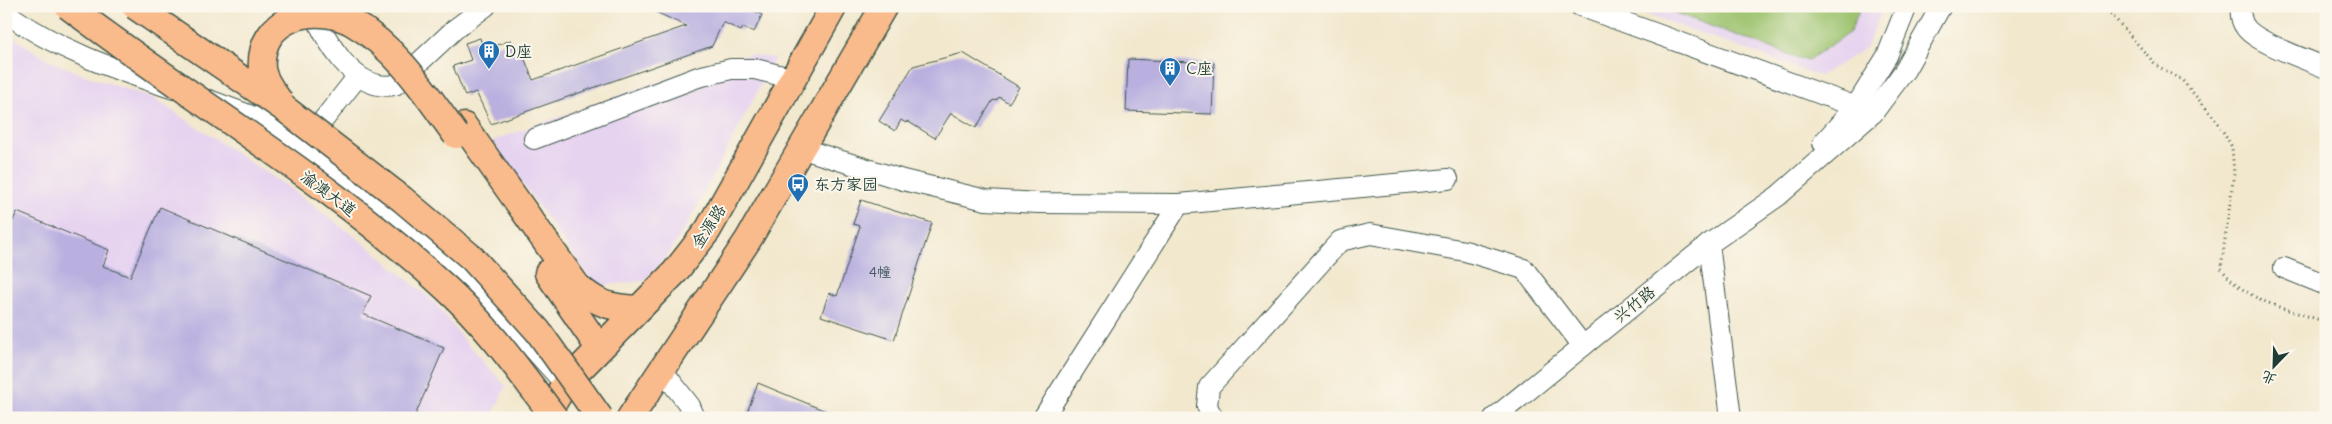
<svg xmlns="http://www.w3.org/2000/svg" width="2332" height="424" viewBox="0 0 2332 424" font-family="Delius,'LXGW WenKai TC',sans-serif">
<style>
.built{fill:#e6d3f0}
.green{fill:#9bc26d;stroke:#5d8050}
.building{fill:#bab0e0}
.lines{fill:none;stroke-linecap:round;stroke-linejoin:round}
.minor-casing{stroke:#3f574b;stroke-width:22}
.major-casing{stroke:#3f574b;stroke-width:29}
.path{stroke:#3f574b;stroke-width:3;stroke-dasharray:1 4;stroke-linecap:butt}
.minor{stroke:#fff;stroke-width:20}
.major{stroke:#fabb8c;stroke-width:26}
.major-bridge-casing{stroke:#3f574b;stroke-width:29;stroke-linecap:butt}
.major-bridge{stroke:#fabb8c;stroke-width:26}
.labels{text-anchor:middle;stroke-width:4;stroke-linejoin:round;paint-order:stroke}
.number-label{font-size:14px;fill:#465a5f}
.poi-label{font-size:16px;fill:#1f3d34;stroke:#fbf7ec;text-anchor:start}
.street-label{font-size:16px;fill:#1f3d34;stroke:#fbf7ec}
</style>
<rect width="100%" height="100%" fill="#fbf7ec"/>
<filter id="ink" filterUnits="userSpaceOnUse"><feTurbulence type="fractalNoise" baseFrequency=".02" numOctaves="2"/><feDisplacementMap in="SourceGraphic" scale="10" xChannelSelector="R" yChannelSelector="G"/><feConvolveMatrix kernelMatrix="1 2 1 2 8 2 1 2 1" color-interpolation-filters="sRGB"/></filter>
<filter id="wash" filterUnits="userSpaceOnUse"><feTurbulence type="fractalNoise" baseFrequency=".0096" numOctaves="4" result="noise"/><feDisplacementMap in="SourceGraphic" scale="20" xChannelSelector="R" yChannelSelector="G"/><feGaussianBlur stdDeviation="1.12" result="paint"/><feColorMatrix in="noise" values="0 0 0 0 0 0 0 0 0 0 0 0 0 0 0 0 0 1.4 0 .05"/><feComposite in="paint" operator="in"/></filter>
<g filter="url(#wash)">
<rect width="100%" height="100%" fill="#f2e8ce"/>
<!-- built -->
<g class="built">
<path d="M1624 6H1884L1866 48 1820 76Z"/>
<path d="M6 32 46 59 81 74 153 98 291 189 370 248 435 303 465 342 506 386 491 418H6Z"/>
<path d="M751 55 775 58 686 227 667 256 644 281 596 286 492 141 728 57Z"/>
</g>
<!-- green -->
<path class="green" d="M1656 6H1861L1850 32 1807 61Z"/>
<g id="blocks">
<!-- building -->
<g class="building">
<path d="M643 6H746L762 15 754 32 743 27 741 31 723 22 712 46 491 124 476 92 465 96 453 66 471 60 465 43 480 38 484 50 511 40 514 50 520 47 533 80 686 26Z"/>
<path d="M963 53 1019 87 1009 103 999 97 996 101 993 100 976 128 951 113 935 138 907 121 906 123 901 120 895 131 879 121 913 66Z"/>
<path d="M1128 59 1214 63 1212 114 1126 111Z"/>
<path d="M861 200 932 223 894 340 821 316 829 293 837 296 860 226 853 224Z"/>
<path d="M160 207 371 296 363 314 444 348 414 418H12L6 415V226L10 227 17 212 109 250 103 266 130 277Z"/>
<path d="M758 383 840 417V418H745Z"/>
</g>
</g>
</g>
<g filter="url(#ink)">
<use href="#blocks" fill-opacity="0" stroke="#3f574b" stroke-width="1"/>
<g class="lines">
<!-- minor casing -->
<g class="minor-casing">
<g id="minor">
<path d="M311 6C324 38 353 93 395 85L455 29 486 6"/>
<path d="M1580 6 1873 113"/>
<path d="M2241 6C2240 14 2241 22 2246 28 2257 43 2308 60 2326 68"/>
<path d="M6 13C58 50 113 69 174 89"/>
<path d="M209 100 257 118 303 146 445 260 482 292 557 375"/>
<path d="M534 139 698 77 731 69H755L794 79"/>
<path d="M306 142 358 76"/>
<path d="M1823 143 1856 106 1887 56 1907 6"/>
<path d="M803 149 903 180 986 200 1038 203 1179 204 1448 179"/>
<path d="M1709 244 1731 418"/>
<path d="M2284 268 2326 285"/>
<path d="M662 370 690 406 695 418"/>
<path d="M1043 418 1179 204"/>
<path d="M1213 418 1207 406 1209 387 1340 241 1370 234 1465 251 1524 269 1583 346"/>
<path d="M1494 418 1709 244 1778 196 1873 113 1905 70 1941 6"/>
</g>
</g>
<!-- major casing -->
<g class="major-casing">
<g id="major">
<path d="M464 126 577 286C599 305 609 307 637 309"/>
<path d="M548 273 599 348"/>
<path d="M544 418 565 384 675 272 708 230 834 6"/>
<path d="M630 418 748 240 884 6"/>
</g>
</g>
<!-- path -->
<path class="path" d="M2104 6 2156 65 2182 80 2217 121 2232 147 2234 174 2221 268C2245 302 2288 309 2326 322"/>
<!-- minor -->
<use href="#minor" class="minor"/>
<!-- major -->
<use href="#major" class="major"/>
<!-- major-bridge casing -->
<g class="major-bridge-casing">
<g id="major-bridge">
<path d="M68 6C193 101 330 181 446 288 488 326 521 373 555 418"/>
<path d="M135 6 285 109 402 199 472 258 538 331 600 418"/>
<path d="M280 102C273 92 264 82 262 69 258 17 315 2 353 23 398 49 426 94 456 135"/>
</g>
</g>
<!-- major-bridge -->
<use href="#major-bridge" class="major-bridge"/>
</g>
</g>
<!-- icons -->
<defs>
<g id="building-pin" transform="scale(1.125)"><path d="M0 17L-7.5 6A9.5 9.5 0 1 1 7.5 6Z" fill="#1f6fb2" stroke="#fbf7ec"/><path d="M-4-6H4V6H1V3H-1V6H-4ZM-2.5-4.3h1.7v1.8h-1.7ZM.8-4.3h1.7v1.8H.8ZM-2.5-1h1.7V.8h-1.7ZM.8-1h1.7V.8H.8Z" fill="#fff"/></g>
<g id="bus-pin" transform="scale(1.125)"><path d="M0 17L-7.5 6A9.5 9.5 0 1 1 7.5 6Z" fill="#1f6fb2" stroke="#fbf7ec"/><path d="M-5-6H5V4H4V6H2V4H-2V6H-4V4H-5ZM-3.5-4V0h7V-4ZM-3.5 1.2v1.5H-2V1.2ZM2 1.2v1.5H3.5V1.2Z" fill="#fff"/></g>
</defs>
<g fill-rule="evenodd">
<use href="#building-pin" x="489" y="51"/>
<use href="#building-pin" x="1170" y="68"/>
<use href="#bus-pin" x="798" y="184"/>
</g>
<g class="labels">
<!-- number labels -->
<g class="number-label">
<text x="880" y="277">4幢</text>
</g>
<!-- poi labels -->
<g class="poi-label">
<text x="505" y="57">D座</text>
<text x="1186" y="74">C座</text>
<text x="814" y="190">东方家园</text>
</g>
<!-- street labels -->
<g class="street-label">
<text transform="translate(329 193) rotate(37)" y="6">渝澳大道</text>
<text transform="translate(708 226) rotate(-57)" y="6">金源路</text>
<text transform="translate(1634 304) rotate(-39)" y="6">兴竹路</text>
</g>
</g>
<!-- margin -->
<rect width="2332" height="424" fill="none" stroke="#fbf7ec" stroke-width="25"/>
<!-- north arrow -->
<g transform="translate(2274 366) rotate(203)" stroke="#fbf7ec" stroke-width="4" paint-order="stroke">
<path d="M0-4L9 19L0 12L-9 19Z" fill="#1f3d34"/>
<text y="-8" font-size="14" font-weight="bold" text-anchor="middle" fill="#1f3d34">北</text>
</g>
</svg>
